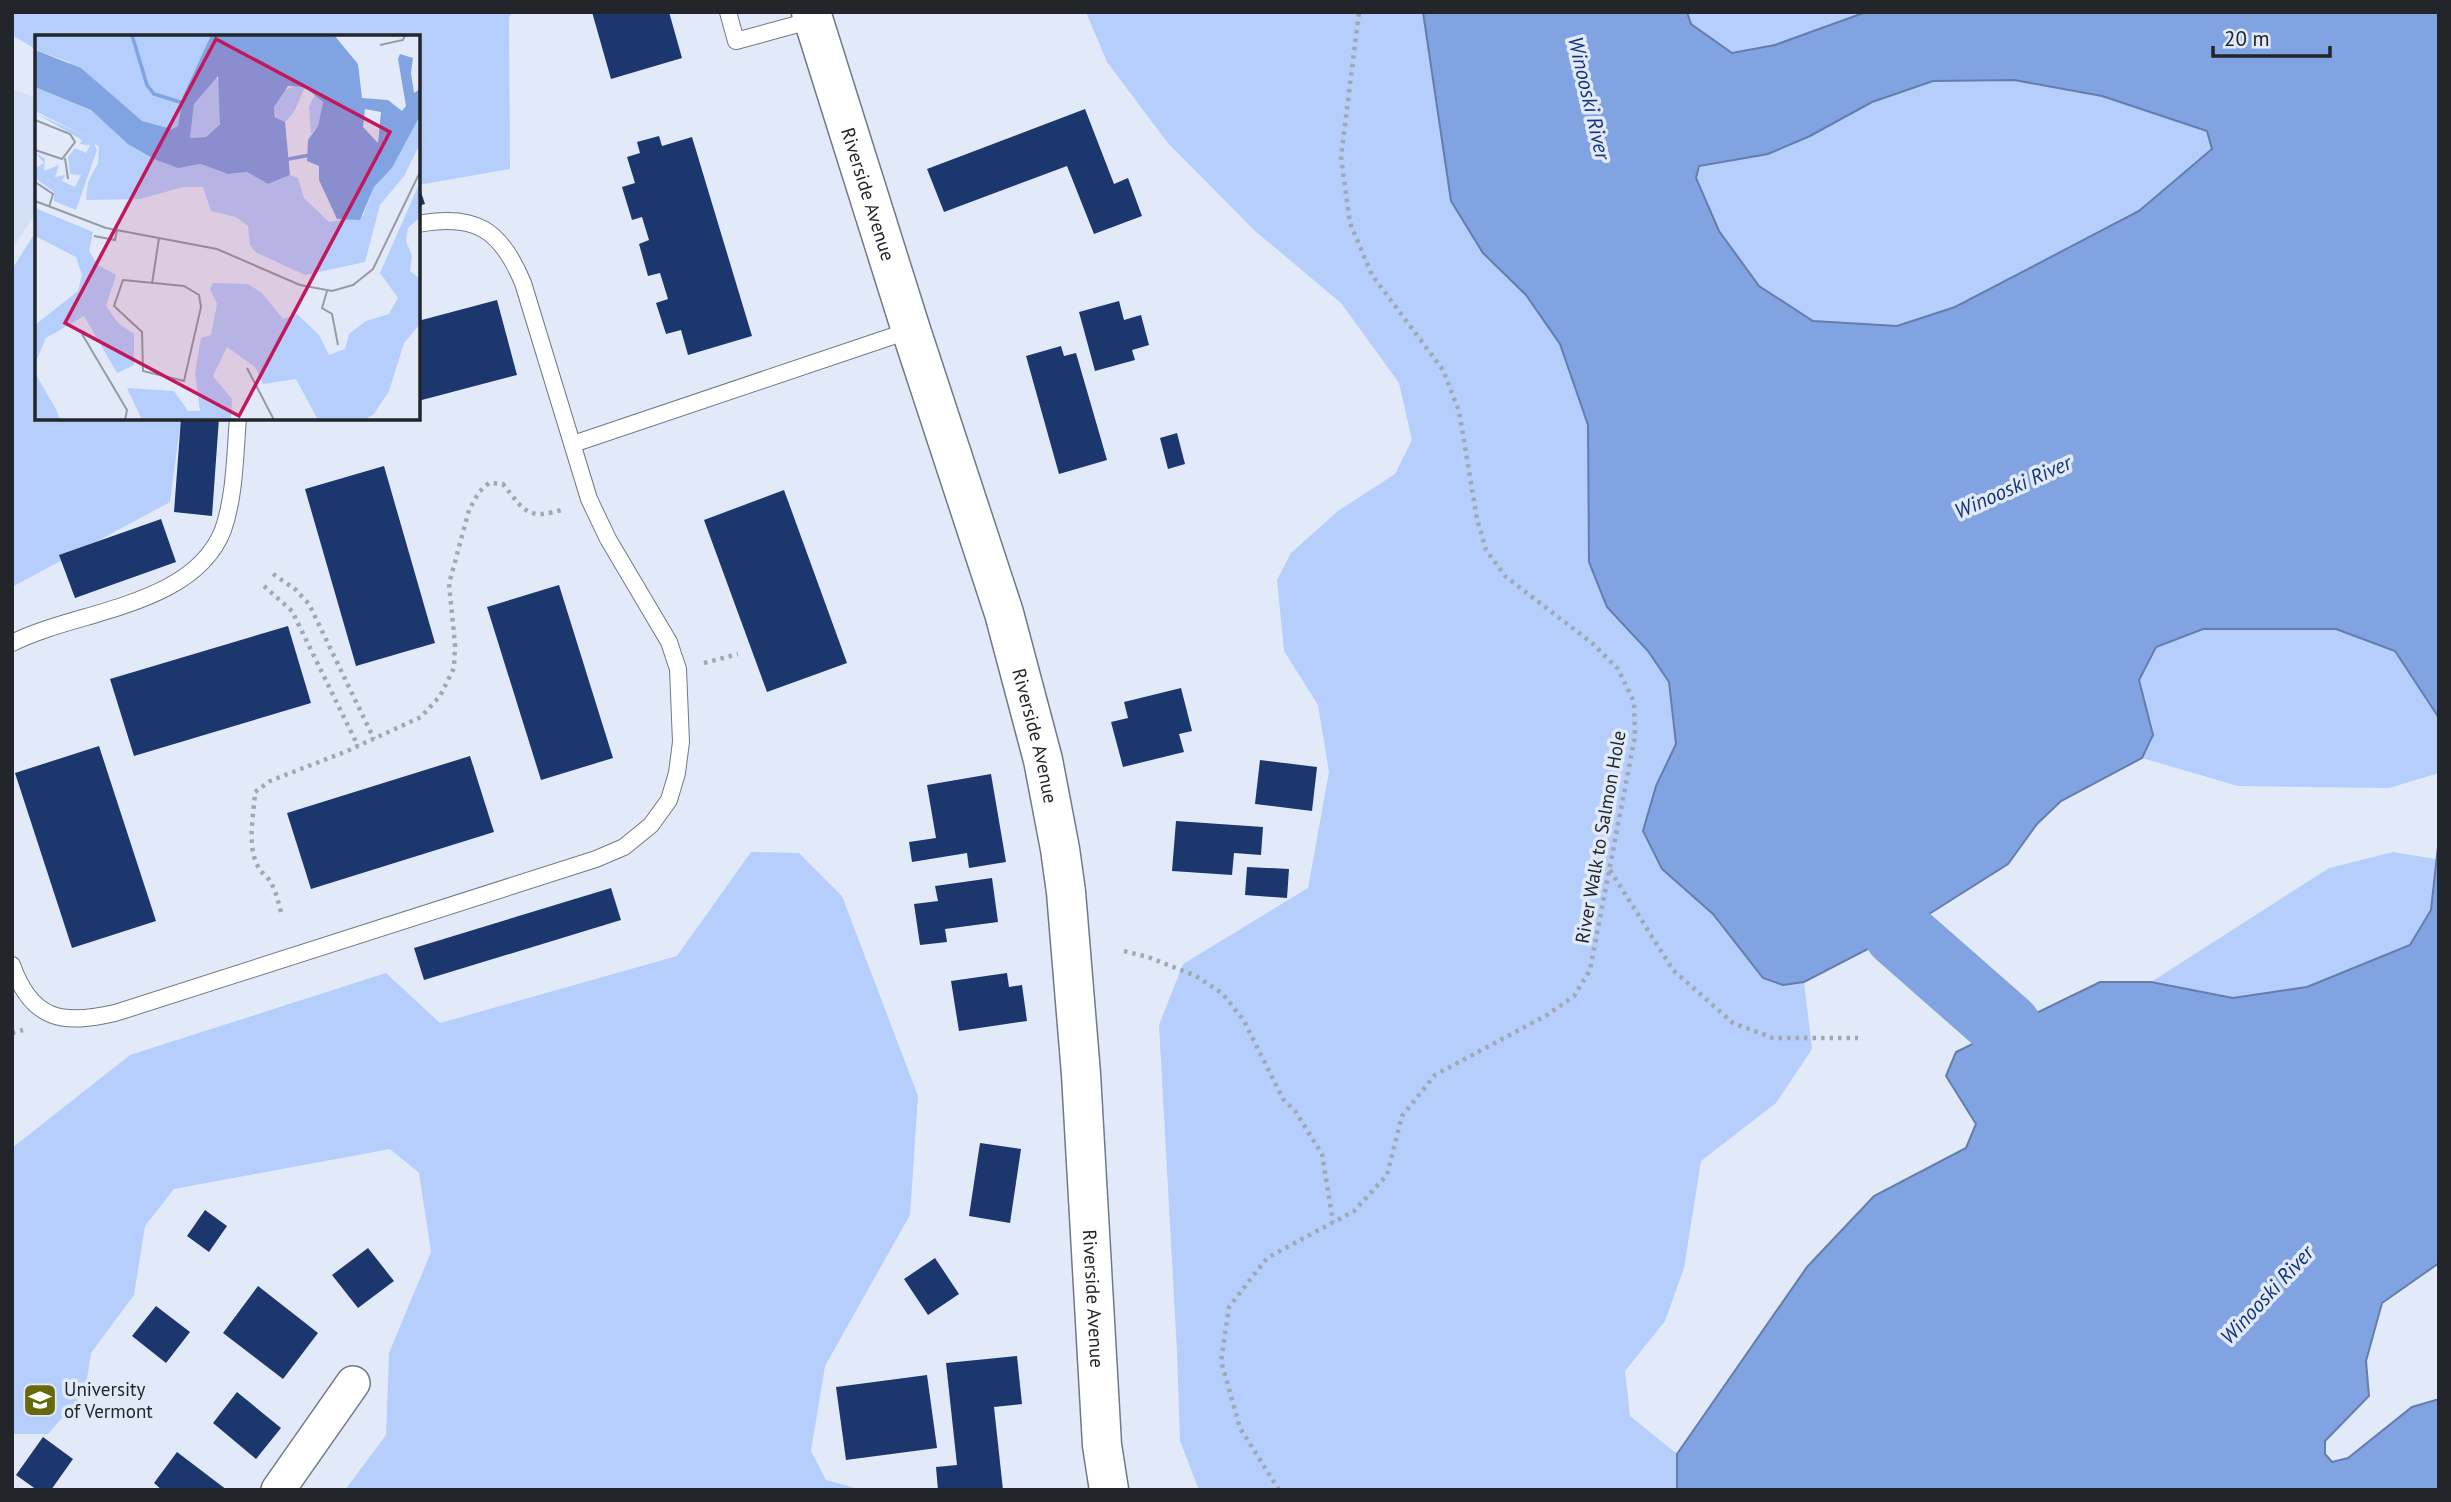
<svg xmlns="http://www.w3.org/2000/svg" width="2451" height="1502" viewBox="0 0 2451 1502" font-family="'PT Sans',sans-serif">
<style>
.built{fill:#d3dff6}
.green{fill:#b5cefc}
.water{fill:#81a3e2;stroke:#647dab;stroke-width:2;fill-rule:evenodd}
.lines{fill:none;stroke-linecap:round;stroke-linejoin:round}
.river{stroke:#81a3e2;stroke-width:70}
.building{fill:#1c376d}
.service-casing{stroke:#717986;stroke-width:18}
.minor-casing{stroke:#717986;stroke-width:36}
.primary-casing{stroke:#717986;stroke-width:41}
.path{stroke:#a1a8b4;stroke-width:4.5;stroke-dasharray:3.5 5;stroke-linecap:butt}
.service{stroke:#fff;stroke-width:16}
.minor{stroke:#fff;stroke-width:33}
.primary{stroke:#fff;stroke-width:38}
.labels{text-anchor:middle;stroke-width:7;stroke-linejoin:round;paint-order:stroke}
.street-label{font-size:19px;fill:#22252a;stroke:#e2eafa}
.poi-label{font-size:19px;fill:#22252a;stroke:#e2eafa;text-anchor:start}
.water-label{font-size:21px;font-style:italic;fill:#10337b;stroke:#e2eafa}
.inset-river{fill:none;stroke:#81a3e2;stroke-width:3.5}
.inset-road{fill:none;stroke:#959ba7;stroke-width:2}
.view{fill:#c2185b;fill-opacity:0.15;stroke:#c2185b;stroke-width:3.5}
.inset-edge{fill:none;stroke:#22252a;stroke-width:3.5}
</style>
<rect width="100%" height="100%" fill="#e2eafa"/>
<!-- built -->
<path class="built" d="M12 89 37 98V211L12 249Z"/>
<!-- green -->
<g class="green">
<path d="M12 12H512L509 18 510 169 418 185V37H37V50L12 35Z"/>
<path d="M1086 12H1423L1451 201 1483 253 1526 295 1560 344 1588 425 1589 562 1607 607 1648 651 1669 682 1676 744 1656 786 1662 869 1713 914 1763 978 1783 985 1804 982 1812 1049 1776 1103 1701 1161 1684 1268 1665 1321 1625 1371 1630 1416 1677 1454V1490H1199L1180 1441 1177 1352 1159 1025 1183 964 1308 888 1329 772 1318 705 1284 651 1277 580 1291 553 1338 511 1395 474 1412 440 1399 383 1341 303 1255 231 1167 142 1107 62Z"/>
<path d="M1687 12H1866L1775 45 1732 53 1691 23Z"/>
<path d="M2014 80 2102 96 2207 131 2212 149 2139 211 1955 307 1897 326 1813 321 1759 286 1719 231 1696 178 1699 166 1768 154 1810 136 1872 101 1933 81Z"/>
<path d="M37 230V418H181L170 502 12 587V269Z"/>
<path d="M2203 629H2336L2395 651 2439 718V773L2389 788 2238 786 2142 758 2153 735 2139 680 2156 647Z"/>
<path d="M751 852 799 853 842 896 918 1096 910 1215 825 1366 811 1451 826 1480 863 1490H345L386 1435 389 1353 431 1252 419 1173 390 1149 174 1189 145 1226 134 1295 91 1353 85 1392 48 1434H12V1148L130 1055 386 973 440 1023 677 956Z"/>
<path d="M2393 852 2436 859 2431 910 2410 945 2307 987 2233 998 2151 982 2329 868Z"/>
</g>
<!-- water -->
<g class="water">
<path d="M1423 12H1687L1691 24 1732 53 1775 45 1866 12H2439V718L2395 651 2336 629H2203L2156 647 2139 680 2153 735 2142 758 2061 801 2037 824 2008 864 1899 933 1804 982 1783 985 1763 978 1713 914 1662 869 1643 831 1656 786 1676 744 1669 682 1648 651 1607 607 1589 562 1588 425 1560 344 1526 295 1483 253 1451 201ZM2014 80 2102 96 2207 131 2212 149 2139 211 1955 307 1897 326 1813 321 1759 286 1719 231 1696 178 1699 166 1768 154 1810 136 1872 102 1933 81Z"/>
<path d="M2439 837V1263L2382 1303 2366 1361 2369 1396 2325 1441V1454L2332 1462 2348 1458 2412 1407 2439 1399V1490H1677V1454L1807 1267 1874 1196 1966 1148 1976 1124 1946 1076 1956 1052 2100 982H2151L2233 998 2307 987 2410 945 2431 910Z"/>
</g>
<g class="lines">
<!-- river -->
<path class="river" d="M1851 853 1864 885 1899 933 2006 1027 2061 1105"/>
</g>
<!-- building -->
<g class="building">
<path d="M592 12H669L682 58 611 79Z"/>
<path d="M1085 109 1114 184 1128 178 1142 216 1094 234 1067 166 944 212 927 169Z"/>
<path d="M659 136 662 146 692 137 752 336 688 355 681 330 666 334 656 303 668 299 660 273 648 276 639 244 649 240 642 217 632 220 622 187 635 183 627 157 640 153 637 142Z"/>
<path d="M418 183 425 204 418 206Z"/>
<path d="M497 300 517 375 418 401V321Z"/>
<path d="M1119 301 1124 320 1141 315 1149 345 1132 350 1135 360 1095 371 1079 312Z"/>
<path d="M1061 346 1064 356 1076 353 1107 460 1059 474 1026 356Z"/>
<path d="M181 418H219L212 516 174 512Z"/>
<path d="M1177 433 1185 464 1168 469 1160 438Z"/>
<path d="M384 466 435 643 356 666 305 489Z"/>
<path d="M784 490 847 663 767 692 704 520Z"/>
<path d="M161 519 176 562 75 598 59 555Z"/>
<path d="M559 585 613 758 541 780 487 607Z"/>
<path d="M288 626 311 703 134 756 110 679Z"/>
<path d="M1181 688 1192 731 1179 734 1184 752 1123 767 1111 722 1128 718 1124 702Z"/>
<path d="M99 746 156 921 72 948 15 773Z"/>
<path d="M470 756 494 832 311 889 287 813Z"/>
<path d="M1260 760 1317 767 1312 811 1255 804Z"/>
<path d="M991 774 1006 862 969 868 967 853 912 862 909 842 936 838 927 785Z"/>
<path d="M1176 821 1263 827 1261 855 1234 853 1232 875 1172 871Z"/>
<path d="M1247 867 1289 869 1287 898 1245 895Z"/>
<path d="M992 878 998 922 945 929 947 942 920 945 914 904 938 901 935 886Z"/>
<path d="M611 888 621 920 424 980 414 948Z"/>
<path d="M1007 973 1009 987 1022 985 1027 1021 959 1031 951 981Z"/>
<path d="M980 1143 1021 1149 1010 1223 969 1216Z"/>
<path d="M205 1210 227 1226 209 1252 187 1236Z"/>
<path d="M368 1248 394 1281 358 1308 332 1275Z"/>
<path d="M935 1258 959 1294 928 1315 904 1279Z"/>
<path d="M258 1286 318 1333 283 1379 223 1333Z"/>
<path d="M156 1306 190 1332 166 1363 132 1336Z"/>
<path d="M1017 1356 1022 1404 994 1407 1003 1490H938L936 1467 957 1465 946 1363Z"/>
<path d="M927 1375 937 1448 846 1460 836 1387Z"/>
<path d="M237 1392 281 1428 256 1459 213 1423Z"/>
<path d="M43 1437 73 1459 51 1490H37L16 1475Z"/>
<path d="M177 1452 227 1490H162L154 1483Z"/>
</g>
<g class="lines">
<!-- service casing -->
<g class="service-casing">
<g id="service">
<path d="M728 12 736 41 813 20"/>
<path d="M573 444 911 330"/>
<path d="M12 643C77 610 193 607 223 530 235 496 235 454 238 418"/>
<path d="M12 965C32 1021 63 1025 115 1013L596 859 624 847 651 825 669 800 677 773 681 742 678 669 669 642 608 539 589 499 523 283C501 230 476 213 418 224"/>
</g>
</g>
<!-- minor casing -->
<g class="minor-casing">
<path id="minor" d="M278 1490 353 1383"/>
</g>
<!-- primary casing -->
<g class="primary-casing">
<g id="primary">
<path id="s1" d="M811 12 911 330 1004 613 1043 760 1060 849 1066 892 1081 1074 1102 1445 1109 1490"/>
</g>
</g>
<!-- path -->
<g class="path">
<path d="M273 574 295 589 309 604 374 739"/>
<path d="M264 586 292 611 358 746"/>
<path d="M704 663 738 654"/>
<path d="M1610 870 1673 970 1733 1023 1773 1038H1858"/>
<path d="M281 912C278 901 276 891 270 881 267 876 261 873 259 868 246 848 254 814 255 792L270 781 347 751 421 717 440 696 454 668 455 644 449 584 469 510 479 492 489 483 503 484C526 513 527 520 565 509"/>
<path d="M1124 951 1148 957 1196 976 1223 994 1244 1021 1283 1099 1295 1111 1322 1154 1333 1222"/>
<path d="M12 1033 23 1030"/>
<path d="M1279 1490 1240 1428 1221 1361 1229 1307 1267 1258 1354 1211 1387 1175 1402 1116 1435 1075 1547 1015 1574 996 1590 970 1635 736 1634 702 1618 669 1592 643 1506 577 1486 550 1477 519 1459 411 1443 370 1372 275 1350 223 1341 157 1359 12"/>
</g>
<!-- service -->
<use href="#service" class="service"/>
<!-- minor -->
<use href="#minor" class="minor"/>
<!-- primary -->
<use href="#primary" class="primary"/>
</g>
<!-- icons -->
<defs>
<g id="university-square" transform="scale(1.75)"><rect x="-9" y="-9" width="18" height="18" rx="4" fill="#666a0b" stroke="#e2eafa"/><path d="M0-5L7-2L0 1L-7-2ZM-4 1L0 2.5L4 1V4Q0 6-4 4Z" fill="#fff"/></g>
</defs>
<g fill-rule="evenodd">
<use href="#university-square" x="40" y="1400"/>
</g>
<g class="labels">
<!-- street labels -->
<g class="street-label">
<text dy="7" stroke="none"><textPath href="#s1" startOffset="191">Riverside Avenue</textPath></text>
<text dy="7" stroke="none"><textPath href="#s1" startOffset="758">Riverside Avenue</textPath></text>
<text transform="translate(1600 837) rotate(-80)" y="7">River Walk to Salmon Hole</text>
<text dy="7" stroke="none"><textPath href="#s1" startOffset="1325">Riverside Avenue</textPath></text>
</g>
<!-- poi labels -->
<g class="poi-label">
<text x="64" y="1396">University<tspan x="64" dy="22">of Vermont</tspan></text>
</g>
<!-- water labels -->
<g class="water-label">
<text transform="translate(1589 98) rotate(77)" y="7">Winooski River</text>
<text transform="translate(2013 487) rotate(-24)" y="7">Winooski River</text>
<text transform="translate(2267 1295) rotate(-47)" y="7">Winooski River</text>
</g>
</g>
<!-- overview -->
<g transform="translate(35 35)">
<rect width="385" height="385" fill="#e2eafa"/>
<path d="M0 0H176L148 61 143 91 137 94 107 86 34 27 0 15ZM181 41 186 53 185 88 171 102 155 103 159 69ZM263 50 270 52 259 77 250 87 241 82 239 72 247 56ZM0 52 56 75 151 132 166 129 199 139 212 137 233 149 255 140 263 143 269 163 294 187 328 181 339 152 357 133 385 81V109L369 141 345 170 330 227 270 240 220 217 215 210 213 191 201 182 176 176 168 152H148L105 164 51 165 53 147 63 128 64 112 59 108 62 115 41 175 19 166V157L0 143V133L9 128 0 117 10 124 9 136 24 130 20 142 30 140 27 146 40 152 46 140 35 139 33 122 40 113 51 118 55 110 45 109 47 105 0 78 54 103 0 76ZM280 59 288 67 283 91 276 99 274 72ZM385 147V182L373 193 371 206 377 221 375 236 385 244V289L369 308 354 356 339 379 329 385H283L261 344 228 349 220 332 192 312 178 341 197 364 196 385H107L92 353 139 356 153 376H165L160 338 166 303 176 300 182 269 175 254 178 248 213 249 227 258 248 284 262 279 284 300 294 320 310 314 314 299 331 286 354 279 363 263 345 238ZM0 173 58 197 54 216 63 230 81 240 71 271 83 288 99 299V330L82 338 49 281 11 303 0 329V290L43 256 47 240 41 222 0 201ZM0 338 21 374 25 385H0Z" fill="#b5cefc"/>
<path d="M176 0H299L323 29 327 63 353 65 367 76 371 71 363 24 365 19 378 23 376 38 379 58 385 54V81L357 133 339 152 325 185 302 184 284 145V131L272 126 273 105 283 91 288 67 270 52 253 51 239 72 240 82 250 87 255 140 233 149 212 137 193 139 166 129 143 133 119 124 93 109 56 75 0 52V15L46 33 107 86 137 94 143 91 148 61ZM183 41 185 89 171 102 155 103 159 69ZM330 74 346 77 343 108 328 92Z" fill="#81a3e2" fill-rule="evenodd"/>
<path class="inset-river" d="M97 0 112 50 119 59 148 68M243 126 286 118"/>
<path class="inset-road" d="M345 10 368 5 370 0M0 115 27 124 40 107 35 99 0 85M30 123 33 144M0 147 18 159 14 172M0 166 71 193 182 214 265 250 297 256 318 250 338 234 385 137M59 201 80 205 82 195M88 245 149 251 164 260 166 272 149 346 108 336 107 297 79 271ZM117 249 124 203M292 256 287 273 297 279 303 310M47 299 92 375 90 385M212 333 239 385"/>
<path class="view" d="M181 4 355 97 204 381 30 288Z"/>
<rect width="385" height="385" class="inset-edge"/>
</g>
<!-- border -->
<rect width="2451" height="1502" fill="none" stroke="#22252a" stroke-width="28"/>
<!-- scale -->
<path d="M2213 46v10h117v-10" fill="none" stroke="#22252a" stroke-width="3.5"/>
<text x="2224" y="46" font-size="21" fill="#22252a" stroke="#e2eafa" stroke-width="5" paint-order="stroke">20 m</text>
</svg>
